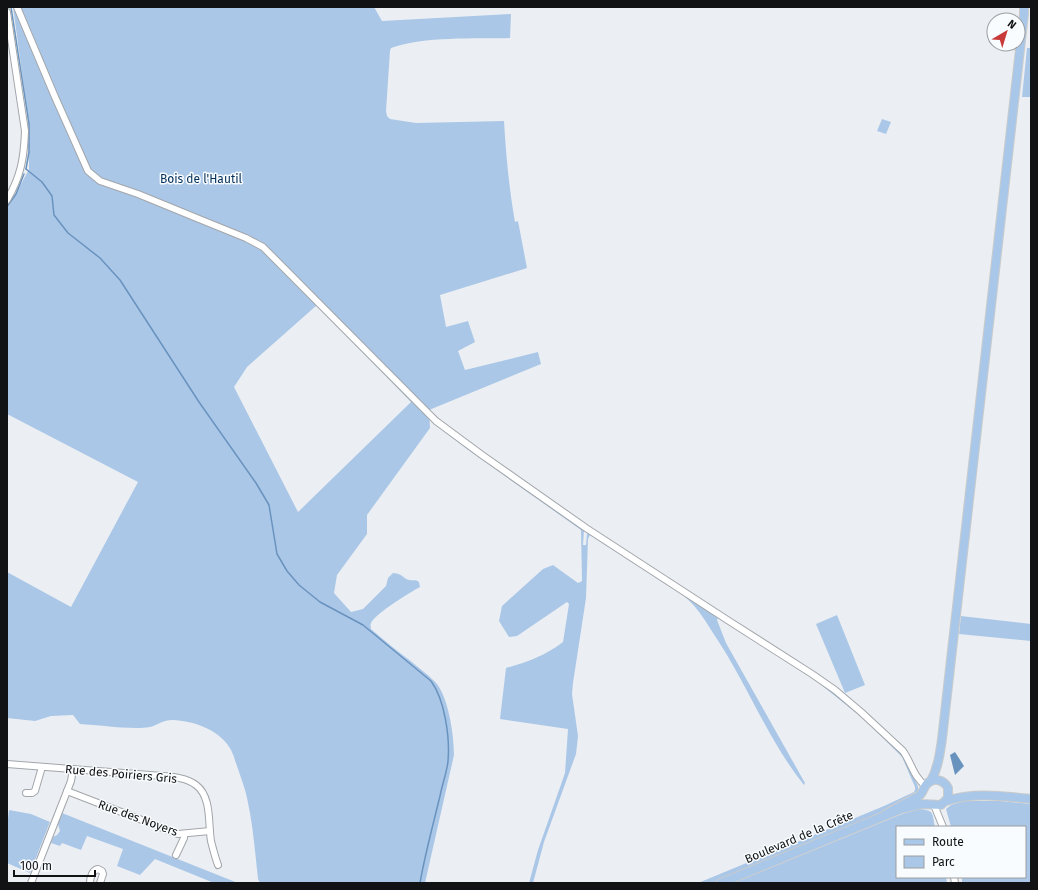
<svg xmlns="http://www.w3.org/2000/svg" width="1038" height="890" viewBox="0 0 1038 890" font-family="'Fira Sans',sans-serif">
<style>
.green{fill:#abc7e7;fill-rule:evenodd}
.water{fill:#6993bf}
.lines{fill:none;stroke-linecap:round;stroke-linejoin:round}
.stream{stroke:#6993bf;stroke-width:1.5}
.minor-casing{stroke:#a2a6aa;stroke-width:8}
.major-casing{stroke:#cbcbcb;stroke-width:10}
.minor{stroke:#fff;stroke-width:6}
.major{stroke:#a9c8e9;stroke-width:8}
.labels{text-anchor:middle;stroke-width:3;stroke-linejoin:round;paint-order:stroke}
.park-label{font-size:12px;fill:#002e58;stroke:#f9fcfe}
.street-label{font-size:12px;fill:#111213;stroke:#f9fcfe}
</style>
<rect width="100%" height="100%" fill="#ebeff3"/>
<!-- green -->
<g class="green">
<path d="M13 7H374L382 21 511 14 510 38C475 39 424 36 391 48L390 51 386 111 387 116 390 119 416 123 504 121C506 155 509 188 515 222L518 221 527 268 440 295 446 327 468 321 475 342 458 351 465 370 538 352 541 364 429 410 430 428 367 515V534L337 575 334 593 351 612 363 609 386 586 388 578 393 573C404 574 402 578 409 580 414 581 415 579 419 582L420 587C409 593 376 613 371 623 370 626 371 626 371 629 385 641 398 652 412 662 420 669 430 676 437 684 449 700 454 736 454 755L425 883H260L258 879C255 852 253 824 247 798 245 788 241 778 238 769 235 761 233 751 227 744 215 728 192 721 173 720 162 720 158 725 150 727 131 730 100 725 80 724L73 715 51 716 35 721 7 718V572L71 607 138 482 7 414V209L11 203 29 169V124ZM317 305 411 402 298 512 234 387 247 367Z"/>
<path d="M1027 48H1031V97H1022Z"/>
<path d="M882 119 891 122 886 134 877 131Z"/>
<path d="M435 424 584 530 583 545H586L587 534 589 533 823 683 861 715 901 752 918 786V791L880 813 713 883H698L884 806 914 792 915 790V787L902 757 866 721 840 700 810 676 718 618 717 620 726 643 805 783 804 785C767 739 746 681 713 633 704 618 695 604 680 593L590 535 588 539 586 598 573 683 572 694 578 736 576 754 544 842 533 883H529L538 850 565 773 568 729 500 719 506 668C527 662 545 656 563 642L569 604 567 602 517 636 509 637 499 621 502 606 543 569 553 565 578 583 582 581 581 530 467 449Z"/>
<path d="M837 615 865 685 845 693 816 624Z"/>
<path d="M961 616 1031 624V641L959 634Z"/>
<path d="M963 801H1000L1031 804V883H962V877H1025V827H951L946 809 951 805Z"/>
<path d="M919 809C935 810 932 814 935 827H897V877H946L947 883H733L902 814Z"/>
<path d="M9 810 31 814 50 822 30 873 7 863V827Z"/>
<path d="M62 813 238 883H214L155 859 140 875 117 866 123 849 87 836 81 850 62 843 60 846 51 843 53 837 57 835 60 831 58 824Z"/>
</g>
<!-- water -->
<path class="water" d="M955 752 964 766 955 775 950 755Z"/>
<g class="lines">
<!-- stream -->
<g class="stream">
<path d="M11 7 29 124V152L26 169"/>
<path d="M26 169 42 182 52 196 54 215 68 233 100 258 120 280 199 402 256 483 269 505 277 554 287 571 299 585 320 602 363 625 431 681C445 700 450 738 448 761 447 772 442 785 440 796 433 825 425 854 420 883"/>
<path d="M7 207 16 194 24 174"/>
</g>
<!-- minor casing -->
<g class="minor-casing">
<g id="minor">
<path d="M17 7 55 97 88 171 100 181 138 194 204 221 246 238 263 247 436 421 482 455 586 528 729 621 812 674 835 690 861 712 903 751C911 762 914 778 926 786"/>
<path d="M7 12 25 131C24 158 21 176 7 200"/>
<path d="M7 764 163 776C174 777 187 778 196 785 212 797 208 824 211 841 213 849 215 857 218 865"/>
<path d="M67 791 178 834 210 831"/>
<path d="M26 793H32L35 791 42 767"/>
<path d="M934 805 943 827"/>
<path d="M176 855 184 838V834"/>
<path d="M954 877 955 883"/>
<path d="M31 883 71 781 73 769"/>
<path d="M90 883C90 878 92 870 98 869L102 871 103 874 100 883"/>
</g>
</g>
<!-- major casing -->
<g class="major-casing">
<g id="major">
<path d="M931 781C938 768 940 753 942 739L1024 14V7"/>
<path d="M946 801C972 792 1003 796 1031 799"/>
<path d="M721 883 901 809 922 804 941 805 948 798V788C944 780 933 776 926 785 923 789 923 793 919 796L886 814"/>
</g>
</g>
<!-- minor -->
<use href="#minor" class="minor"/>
<!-- major -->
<use href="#major" class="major"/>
</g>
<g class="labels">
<!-- park labels -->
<g class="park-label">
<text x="201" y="183">Bois de l'Hautil</text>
</g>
<!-- street labels -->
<g class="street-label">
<text transform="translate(121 774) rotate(5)" y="4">Rue des Poiriers Gris</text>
<text transform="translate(138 818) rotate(20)" y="4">Rue des Noyers</text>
<text transform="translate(799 837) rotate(-23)" y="4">Boulevard de la Crête</text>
</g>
</g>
<!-- border -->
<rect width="1038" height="890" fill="none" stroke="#111213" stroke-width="16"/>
<!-- legend -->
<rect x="896" y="826" width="130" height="52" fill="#f9fcfe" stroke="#9c9ea0"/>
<rect x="904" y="839" width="20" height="6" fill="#a9c8e9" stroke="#9c9ea0"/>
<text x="932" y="846" font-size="12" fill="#111213">Route</text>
<rect x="904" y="856" width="20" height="12" fill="#abc7e7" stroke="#9c9ea0"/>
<text x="932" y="866" font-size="12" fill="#111213">Parc</text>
<!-- north arrow -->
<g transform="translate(1006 32) rotate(38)"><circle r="19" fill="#f9fcfe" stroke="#9c9ea0"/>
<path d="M0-3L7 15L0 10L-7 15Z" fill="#c83a3a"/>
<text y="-6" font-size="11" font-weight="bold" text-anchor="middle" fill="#111213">N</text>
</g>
<!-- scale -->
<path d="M14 870v6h81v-6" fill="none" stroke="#111213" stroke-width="2"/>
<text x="20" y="870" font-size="12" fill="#111213" stroke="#f9fcfe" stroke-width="3" paint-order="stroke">100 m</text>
</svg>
